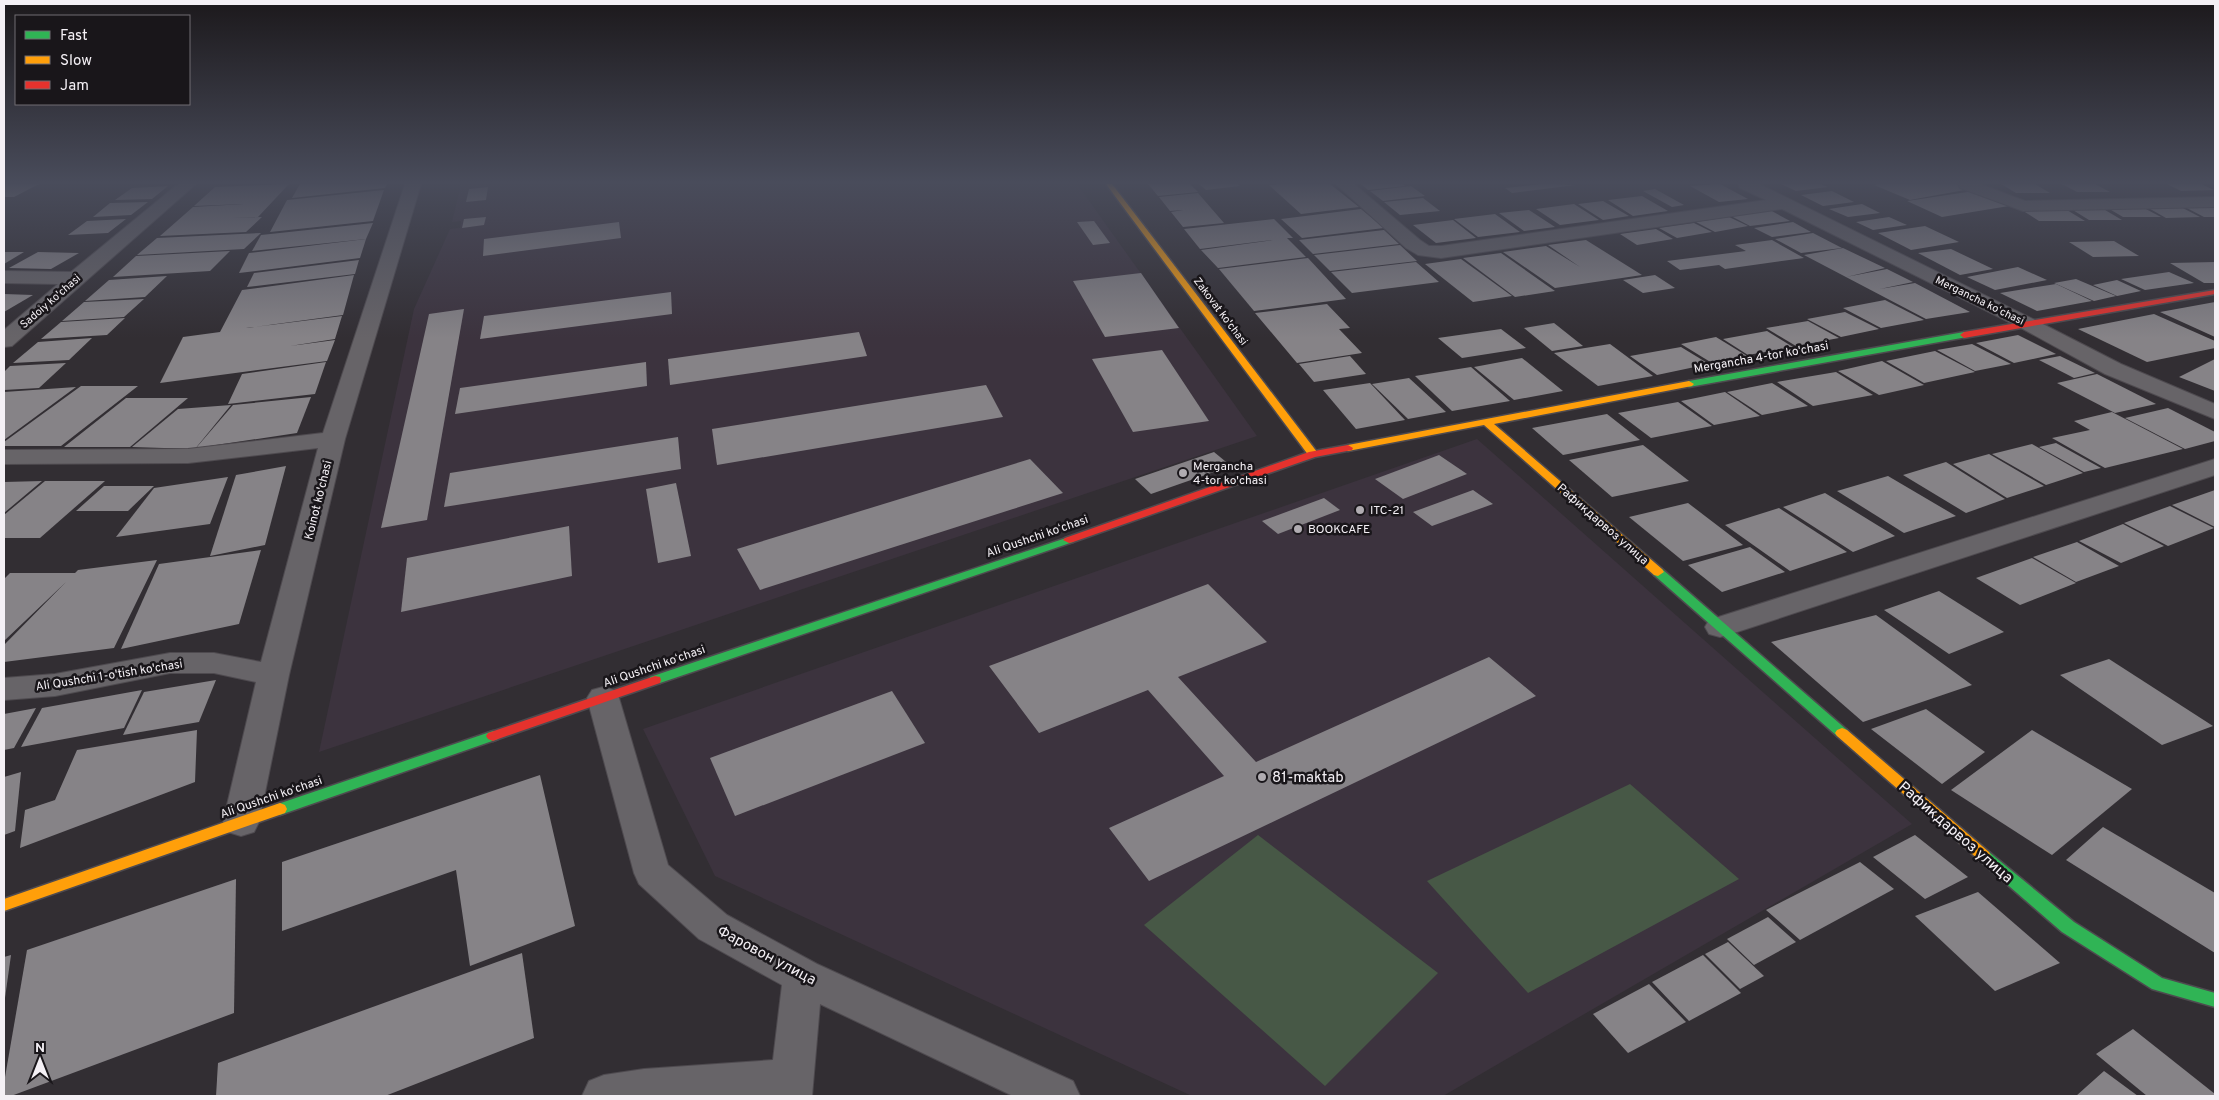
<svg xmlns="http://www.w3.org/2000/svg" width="2219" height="1100" viewBox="0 0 2219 1100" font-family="Overpass,sans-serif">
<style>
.built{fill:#3c333e}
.green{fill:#475846}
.building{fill:#868387}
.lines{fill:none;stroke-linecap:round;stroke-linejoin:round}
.street-casing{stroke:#4e4a4f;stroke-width:2}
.fast-casing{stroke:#4e4a4f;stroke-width:3}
.slow-casing{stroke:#4e4a4f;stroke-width:3}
.jam-casing{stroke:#4e4a4f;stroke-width:3}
.street{fill:#676468;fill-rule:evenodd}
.fast{fill:#30b455;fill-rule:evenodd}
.slow{fill:#ff9f0a;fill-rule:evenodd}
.jam{fill:#e5322d;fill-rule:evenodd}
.poi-dot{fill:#b0acb1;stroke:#19161a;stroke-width:2}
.labels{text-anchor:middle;stroke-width:5;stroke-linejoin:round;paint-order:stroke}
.far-street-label{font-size:11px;fill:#f4f0f5;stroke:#19161a}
.street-label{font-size:12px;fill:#f4f0f5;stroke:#19161a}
.poi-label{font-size:12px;fill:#f4f0f5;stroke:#19161a;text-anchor:start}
.near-poi-label{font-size:15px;fill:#f4f0f5;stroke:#19161a;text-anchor:start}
.near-street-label{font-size:15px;fill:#f4f0f5;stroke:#19161a}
</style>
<rect width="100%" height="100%" fill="#322e33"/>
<!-- built -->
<g class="built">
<path d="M461 184H1077L1257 436 319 752 414 309 450 229 460 228 461 221 452 222Z"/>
<path d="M1477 439 1912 824 1443 1096H1192L715 876 643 729Z"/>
</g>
<!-- green -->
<g class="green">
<path d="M1630 784 1739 879 1528 993 1427 881Z"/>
<path d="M1258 835 1438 973 1325 1086 1144 925Z"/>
</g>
<!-- building -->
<g class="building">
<path d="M4 184H39L14 197H4Z"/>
<path d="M289 184 258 217 230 218 262 217 246 232 160 236 193 207 244 204 194 206 215 187Z"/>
<path d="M300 184H387L385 188 292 198Z"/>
<path d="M1148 184H1190L1198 192 1158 196Z"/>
<path d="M1199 184H1237L1240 186 1206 190Z"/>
<path d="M1285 184H1330L1359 207 1301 214 1269 185Z"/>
<path d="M1361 184H1403L1405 186 1368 190Z"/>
<path d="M1543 184 1576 185 1512 193 1505 188Z"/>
<path d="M1720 184 1748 199 1719 202 1690 186Z"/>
<path d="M1781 184H1820L1828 187 1796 191Z"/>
<path d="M1882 184H1956L1970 189 1910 200 1874 185Z"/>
<path d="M2001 184H2035L2050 193H2016Z"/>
<path d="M2062 184H2095L2110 192H2077Z"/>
<path d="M2167 184H2201L2214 190 2181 191Z"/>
<path d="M168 186 152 199 115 200 132 188Z"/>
<path d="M1411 186 1425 196 1383 201 1370 191Z"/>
<path d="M488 187 486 200 466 202 469 189Z"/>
<path d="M1655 189 1684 205 1672 207 1643 191Z"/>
<path d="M384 190 373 221 270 232 287 200Z"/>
<path d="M1832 191 1854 202 1823 206 1801 195Z"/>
<path d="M1974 191 2009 206 1942 217 1907 201Z"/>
<path d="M1198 193 1224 223 1183 227 1171 212 1183 210 1170 211 1159 197Z"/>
<path d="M1642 196 1668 211 1633 216 1608 200Z"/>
<path d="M1423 198 1440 211 1400 215 1384 202Z"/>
<path d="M1603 201 1629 216 1603 220 1578 204Z"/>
<path d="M148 202 131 215 93 217 110 203Z"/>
<path d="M1574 204 1599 220 1560 225 1536 209Z"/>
<path d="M1862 204 1880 213 1848 217 1829 209Z"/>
<path d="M2145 206H2179L2200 217 2166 218Z"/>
<path d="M2183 206H2215V217H2204Z"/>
<path d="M2017 207H2062L2085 221H2039Z"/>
<path d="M2068 207H2100L2122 220H2089Z"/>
<path d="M2106 207H2142L2161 217H2123Z"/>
<path d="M1361 209 1384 228 1302 238 1281 219Z"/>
<path d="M1529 210 1555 227 1524 231 1499 213Z"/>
<path d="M1770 210 1790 221 1750 226 1731 216Z"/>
<path d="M1495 214 1520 232 1478 237 1454 219Z"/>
<path d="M486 217 484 225 462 228 464 219Z"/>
<path d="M1729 217 1748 226 1715 232 1696 222Z"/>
<path d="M1889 217 1907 225 1873 230 1856 222Z"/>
<path d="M126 219 108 233 68 235 87 221Z"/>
<path d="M1274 219 1293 238H1287L1306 257 1218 268 1201 250 1273 240 1200 249 1184 229Z"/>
<path d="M1453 220 1476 238 1436 243 1413 225Z"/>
<path d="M1094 221 1110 243 1093 245 1077 222Z"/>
<path d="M619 222 621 238 483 256 484 239Z"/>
<path d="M1793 222 1811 232 1772 237 1754 228Z"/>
<path d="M373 223 366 239 252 251 261 235Z"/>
<path d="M1694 223 1712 232 1677 238 1659 228Z"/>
<path d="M1925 226 1959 242 1911 250 1878 233Z"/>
<path d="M1656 229 1673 239 1637 245 1620 234Z"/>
<path d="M1384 230 1399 244 1313 254 1299 240Z"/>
<path d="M261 233 244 249 137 255 157 238Z"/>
<path d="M1813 233 1842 248 1801 253 1775 239Z"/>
<path d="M366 239 360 258 239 273 249 253Z"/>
<path d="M1586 240 1642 275 1555 288 1503 252 1546 246 1580 267 1548 245Z"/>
<path d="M1772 240 1804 258 1725 269 1719 265 1680 270 1667 261 1746 251 1735 245Z"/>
<path d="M2114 241 2139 256 2093 257 2069 242Z"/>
<path d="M1400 245 1417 261 1330 271 1314 255Z"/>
<path d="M1843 248 1885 268 1846 277 1887 269 1913 282 1880 289 1915 283 1970 312 1926 319 1804 255Z"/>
<path d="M1951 249 1993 269 1960 275 1918 253Z"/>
<path d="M230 251 210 271 113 277 136 256Z"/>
<path d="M4 252H24L4 264Z"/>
<path d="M38 252 79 253 51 269 9 268Z"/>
<path d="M1501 253 1555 291 1515 297 1463 258Z"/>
<path d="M1308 258 1346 299 1254 311 1219 269Z"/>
<path d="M1461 259 1512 296 1473 302 1425 264Z"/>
<path d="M359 260 355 274 247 287 254 273Z"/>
<path d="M1416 262 1439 282 1352 293 1331 272Z"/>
<path d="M2170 263 2215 262V283H2204Z"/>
<path d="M2018 267 2047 280 1995 290 1967 277Z"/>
<path d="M2169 272 2194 283 2145 290 2121 279Z"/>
<path d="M1141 273 1179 328 1105 337 1073 281Z"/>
<path d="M354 275 343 315 246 328 342 316 335 339 290 346 335 340 327 361 160 383 183 337 220 332 242 290Z"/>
<path d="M1655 275 1675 288 1643 293 1623 280Z"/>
<path d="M167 276 145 297 85 301 109 280Z"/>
<path d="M2076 279 2116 296 2094 301 2054 283Z"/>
<path d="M2117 280 2141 291 2117 296 2093 285Z"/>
<path d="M2056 284 2092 301 2037 311 2000 293Z"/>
<path d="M671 292 672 314 480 339 484 316Z"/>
<path d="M4 294 33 295 4 312Z"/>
<path d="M144 299 124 317 62 321 84 302Z"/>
<path d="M1885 300 1924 320 1881 328 1843 308Z"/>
<path d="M2215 302V337L2160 312Z"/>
<path d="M1327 304 1350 328 1339 329 1362 353 1297 363 1255 313Z"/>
<path d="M464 309 427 520 381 528 429 314Z"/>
<path d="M1845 312 1879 329 1841 337 1807 319Z"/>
<path d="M2154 314 2215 341V348L2147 362 2078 329Z"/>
<path d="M125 318 107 335 41 339 61 322Z"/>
<path d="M1808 321 1839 338 1796 346 1766 328Z"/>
<path d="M1554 323 1583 346 1552 351 1524 328Z"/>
<path d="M1501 329 1526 348 1462 358 1438 338Z"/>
<path d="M1767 331 1793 347 1748 355 1723 339Z"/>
<path d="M859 332 867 356 670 385 668 359Z"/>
<path d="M2018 335 2056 354 2014 363 1976 343Z"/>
<path d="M1716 337 1747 356 1712 363 1681 344Z"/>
<path d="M92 338 69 360 13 363 38 342Z"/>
<path d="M1610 344 1653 376 1598 386 1554 353Z"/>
<path d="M1972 344 2011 364 1975 371 1937 350Z"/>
<path d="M1681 347 1709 364 1657 375 1630 356Z"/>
<path d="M1162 350 1209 421 1133 432 1092 359Z"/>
<path d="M1935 351 1975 372 1924 383 1886 361Z"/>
<path d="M1350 356 1366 374 1314 382 1299 364Z"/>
<path d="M2060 356 2095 373 2074 378 2039 360Z"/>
<path d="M1522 358 1563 391 1514 400 1474 367Z"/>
<path d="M2215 359V391L2179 377Z"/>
<path d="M1882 361 1924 385 1879 395 1838 371Z"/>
<path d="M326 362 315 394 228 404 242 374Z"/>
<path d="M646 362 647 386 455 414 460 388Z"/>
<path d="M66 363 39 388 4 390V372L10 366Z"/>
<path d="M1471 367 1510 401 1452 411 1415 376Z"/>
<path d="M1836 372 1873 395 1813 406 1777 382Z"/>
<path d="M2097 374 2156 404 2115 413 2057 383Z"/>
<path d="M1409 378 1446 412 1408 419 1372 384Z"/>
<path d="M1370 383 1405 420 1356 429 1323 390Z"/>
<path d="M1772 383 1808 406 1762 415 1727 392Z"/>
<path d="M986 385 1003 417 717 465 712 429Z"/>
<path d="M81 386H138L61 446H4V442Z"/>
<path d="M76 387 4 440V392Z"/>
<path d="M1725 392 1760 416 1714 425 1681 401Z"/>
<path d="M311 397 297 433 196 448 233 405Z"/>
<path d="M126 398H188L130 447H64Z"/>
<path d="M1678 402 1712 426 1651 438 1618 413Z"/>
<path d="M231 405 195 449 132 447 178 409Z"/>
<path d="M2168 408 2215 432V441L2185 449 2125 418Z"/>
<path d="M2112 412 2183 449 2105 468 2052 438 2090 430 2074 421Z"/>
<path d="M1607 414 1640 440 1563 455 1532 428Z"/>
<path d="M678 437 681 469 444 507 450 473Z"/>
<path d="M2056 443 2101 468 2084 472 2039 447Z"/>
<path d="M2032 444 2083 473 2046 485 1992 454Z"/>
<path d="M1643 445 1689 481 1612 497 1569 460Z"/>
<path d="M1214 452 1231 466 1151 494 1135 479Z"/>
<path d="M1989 454 2044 486 2007 498 1953 464Z"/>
<path d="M1439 455 1467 474 1403 499 1375 479Z"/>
<path d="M1030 459 1063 493 760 590 737 549Z"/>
<path d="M1946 462 2005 499 1966 513 1903 475Z"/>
<path d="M286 466 265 545 210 556 236 475Z"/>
<path d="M1888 476 1956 516 1904 533 1837 491Z"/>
<path d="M228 477 210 524 116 537 154 488Z"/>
<path d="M42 481 4 513V482Z"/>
<path d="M45 481H105L40 538H4V515Z"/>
<path d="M676 483 691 556 658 563 646 489Z"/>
<path d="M104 486H154L128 511H76Z"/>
<path d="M1473 490 1493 504 1432 526 1413 512Z"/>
<path d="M2215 490V527L2172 505Z"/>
<path d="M1825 493 1895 536 1853 552 1783 507Z"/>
<path d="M1324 498 1340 510 1278 534 1262 521Z"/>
<path d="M1688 503 1743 545 1683 561 1629 517Z"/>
<path d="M2170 506 2214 528 2168 546 2124 523Z"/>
<path d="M1779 508 1847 552 1790 571 1725 525Z"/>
<path d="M2123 524 2164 546 2121 563 2079 541Z"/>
<path d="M569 526 572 576 401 612 407 558Z"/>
<path d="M2077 542 2119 566 2076 582 2033 557Z"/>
<path d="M1750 547 1785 572 1722 592 1688 565Z"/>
<path d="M261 550 239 624 121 649 159 564Z"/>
<path d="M2032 558 2076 583 2020 605 1976 578Z"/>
<path d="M157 560 114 648 4 662V645L66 582 4 641V579L10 573H75L78 570Z"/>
<path d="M1208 584 1267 642 1178 677 1256 762 1489 657 1536 696 1149 881 1109 828 1224 776 1148 690 1039 733 989 666Z"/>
<path d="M1939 591 2004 632 1949 654 1884 610Z"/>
<path d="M1876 615 1972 685 1863 722 1771 642Z"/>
<path d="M2109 659 2213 726 2162 745 2060 675Z"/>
<path d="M216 680 199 722 123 735 144 692Z"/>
<path d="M142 690 124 728 21 747 42 708Z"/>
<path d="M892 691 925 743 735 816 710 758Z"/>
<path d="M36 708 14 748 4 750V714Z"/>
<path d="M1926 709 1985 752 1942 784 1871 729Z"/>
<path d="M197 730 195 782 20 848 25 810 55 800 77 750Z"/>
<path d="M2032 730 2132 789 2052 855 1951 790Z"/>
<path d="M21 772 15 831 4 835V777Z"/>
<path d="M540 775 575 926 470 966 456 870 282 931V862Z"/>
<path d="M2103 827 2215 893V953L2066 860Z"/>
<path d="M1915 835 1968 877 1925 899 1873 857Z"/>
<path d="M1860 862 1894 889 1800 940 1766 910Z"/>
<path d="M236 879 234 1013 11 1096H4V1083L27 950Z"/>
<path d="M1978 892 2060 963 1995 991 1915 916Z"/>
<path d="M1768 917 1796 942 1754 965 1727 939Z"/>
<path d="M1728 942 1764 976 1740 989 1705 954Z"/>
<path d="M522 953 534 1038 385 1096H216L218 1063Z"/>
<path d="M11 955 5 998H4V957Z"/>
<path d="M1703 955 1741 993 1689 1021 1652 982Z"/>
<path d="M1649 984 1686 1022 1628 1053 1593 1014Z"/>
<path d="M2133 1029 2215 1094V1096H2147L2096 1054Z"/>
<path d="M2104 1071 2138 1096H2076Z"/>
</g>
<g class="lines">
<!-- street casing -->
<g class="street-casing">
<g id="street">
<path d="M178 184H196L12 346 4 347V330L58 284 4 283V271L71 272Z"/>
<path d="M405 184H421L345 439 289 675 259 822 254 832 241 836 228 832 223 822 256 682 214 673H170L55 696 4 700V678L55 674 170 653H214L261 662 318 448 188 463 4 464V450L188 449 323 433Z"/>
<path d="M1336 184H1354L1420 240 1429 246H1441L1766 200 1740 188 1738 184H1759L2037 321 2121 364 2215 404V419L2105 374 2023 329 1782 209 1441 258 1418 255 1406 248Z"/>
<path d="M1958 184H1980L2025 201 2215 197V207L2023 211 1960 188Z"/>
<path d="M2215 459V475L1731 634 1720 637 1709 634 1705 627 1709 620Z"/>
<path d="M603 687 614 690 619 698 668 865 727 915 817 964 1073 1081 1080 1096H1013L820 1004 812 1096H582L589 1081 604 1075 644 1069 773 1060 782 985 699 939 639 884 634 873 587 698 592 690Z"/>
</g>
</g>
<!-- fast casing -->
<g class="fast-casing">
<g id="fast">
<path d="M1964 332 1968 335 1967 337 1689 387 1684 384 1689 381Z"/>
<path d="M1069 537 1075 540 1073 542 660 683H650L649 680 650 677Z"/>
<path d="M1658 568 1662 569 1847 730 1849 733 1847 736 1842 738 1837 736 1654 575 1652 572Z"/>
<path d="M493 731 498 733 500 736 498 739 280 815 275 813 273 809 275 805Z"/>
<path d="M1984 850 1989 852 2074 922 2162 978 2215 993V1007L2152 989 2062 932 1979 860 1977 856 1979 852Z"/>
</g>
</g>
<!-- slow casing -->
<g class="slow-casing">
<g id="slow">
<path d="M1106 184H1112L1317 452 1318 454 1317 456H1309Z"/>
<path d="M1689 381 1694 384 1692 386 1494 424 1662 569 1664 572 1658 576 1654 575 1484 425 1348 451 1343 448 1348 445Z"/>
<path d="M1842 728 1847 730 1989 852 1991 856 1989 860 1984 862 1979 860 1837 736 1835 733 1837 730Z"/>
<path d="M280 803 285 805 287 809 285 813 4 911V899Z"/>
</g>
</g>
<!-- jam casing -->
<g class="jam-casing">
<g id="jam">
<path d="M2215 290V294L1964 338 1960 335 1964 332Z"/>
<path d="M1348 445 1353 448 1352 450 1315 457 1073 542 1069 543 1063 540 1065 538 1309 452Z"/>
<path d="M655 676 660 677 661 680 660 683 498 739 493 741 488 739 486 736 488 733Z"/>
</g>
</g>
<!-- street -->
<use href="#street" class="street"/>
<!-- fast -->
<use href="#fast" class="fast"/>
<!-- slow -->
<use href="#slow" class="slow"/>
<!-- jam -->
<use href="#jam" class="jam"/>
</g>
<!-- sky -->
<linearGradient id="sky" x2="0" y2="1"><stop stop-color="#1c191c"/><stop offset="0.54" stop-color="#494c5b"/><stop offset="1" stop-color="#494c5b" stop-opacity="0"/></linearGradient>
<rect width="2219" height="338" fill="url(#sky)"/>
<!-- markers -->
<g class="poi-dot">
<circle cx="1183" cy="473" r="5"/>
<circle cx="1360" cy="510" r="5"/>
<circle cx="1298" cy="529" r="5"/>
<circle cx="1262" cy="777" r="5"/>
</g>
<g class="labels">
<!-- far-street labels -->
<g class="far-street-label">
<text transform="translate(1980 300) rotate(26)" y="4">Mergancha koʻchasi</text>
<text transform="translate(50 301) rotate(-41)" y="4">Sadoiy ko'chasi</text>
<text transform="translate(1221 311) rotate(53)" y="4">Zakovat ko'chasi</text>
</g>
<!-- street labels -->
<g class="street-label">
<text transform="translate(1761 357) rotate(-10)" y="4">Mergancha 4-tor ko'chasi</text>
<text transform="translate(318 500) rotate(-76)" y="4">Koinot ko'chasi</text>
<text transform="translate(1603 524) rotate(41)" y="4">Рафикдарвоз улица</text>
<text transform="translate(1037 536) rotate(-19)" y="4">Ali Qushchi koʻchasi</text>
<text transform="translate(654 666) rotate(-19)" y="4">Ali Qushchi koʻchasi</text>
<text transform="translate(109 675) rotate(-9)" y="4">Ali Qushchi 1-o'tish ko'chasi</text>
<text transform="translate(271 797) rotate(-19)" y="4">Ali Qushchi koʻchasi</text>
</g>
<!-- poi labels -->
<g class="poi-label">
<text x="1193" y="470">Mergancha<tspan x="1193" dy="14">4-tor ko'chasi</tspan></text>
<text x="1370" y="514">ITC-21</text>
<text x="1308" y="533">BOOKCAFE</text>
</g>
<!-- near-poi labels -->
<g class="near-poi-label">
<text x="1272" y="782">81-maktab</text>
</g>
<!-- near-street labels -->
<g class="near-street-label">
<text transform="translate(1956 832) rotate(41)" y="5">Рафикдарвоз улица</text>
<text transform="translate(767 955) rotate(28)" y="5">Фаровон улица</text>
</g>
</g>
<!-- border -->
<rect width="2219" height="1100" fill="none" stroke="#f4f0f5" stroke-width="10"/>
<!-- legend -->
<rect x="15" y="15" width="175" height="90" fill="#19161a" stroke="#716d72"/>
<rect x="25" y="31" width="25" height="8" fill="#30b455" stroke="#716d72"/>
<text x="60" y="40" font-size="15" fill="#f4f0f5">Fast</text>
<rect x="25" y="56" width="25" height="8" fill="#ff9f0a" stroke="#716d72"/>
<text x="60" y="65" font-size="15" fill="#f4f0f5">Slow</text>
<rect x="25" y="81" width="25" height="8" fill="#e5322d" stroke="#716d72"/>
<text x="60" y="90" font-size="15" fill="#f4f0f5">Jam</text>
<!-- north arrow -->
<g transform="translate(40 1060)" stroke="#19161a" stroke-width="4" paint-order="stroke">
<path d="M0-4L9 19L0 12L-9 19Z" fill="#f4f0f5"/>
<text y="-8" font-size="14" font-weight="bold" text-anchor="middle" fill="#f4f0f5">N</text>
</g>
</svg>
